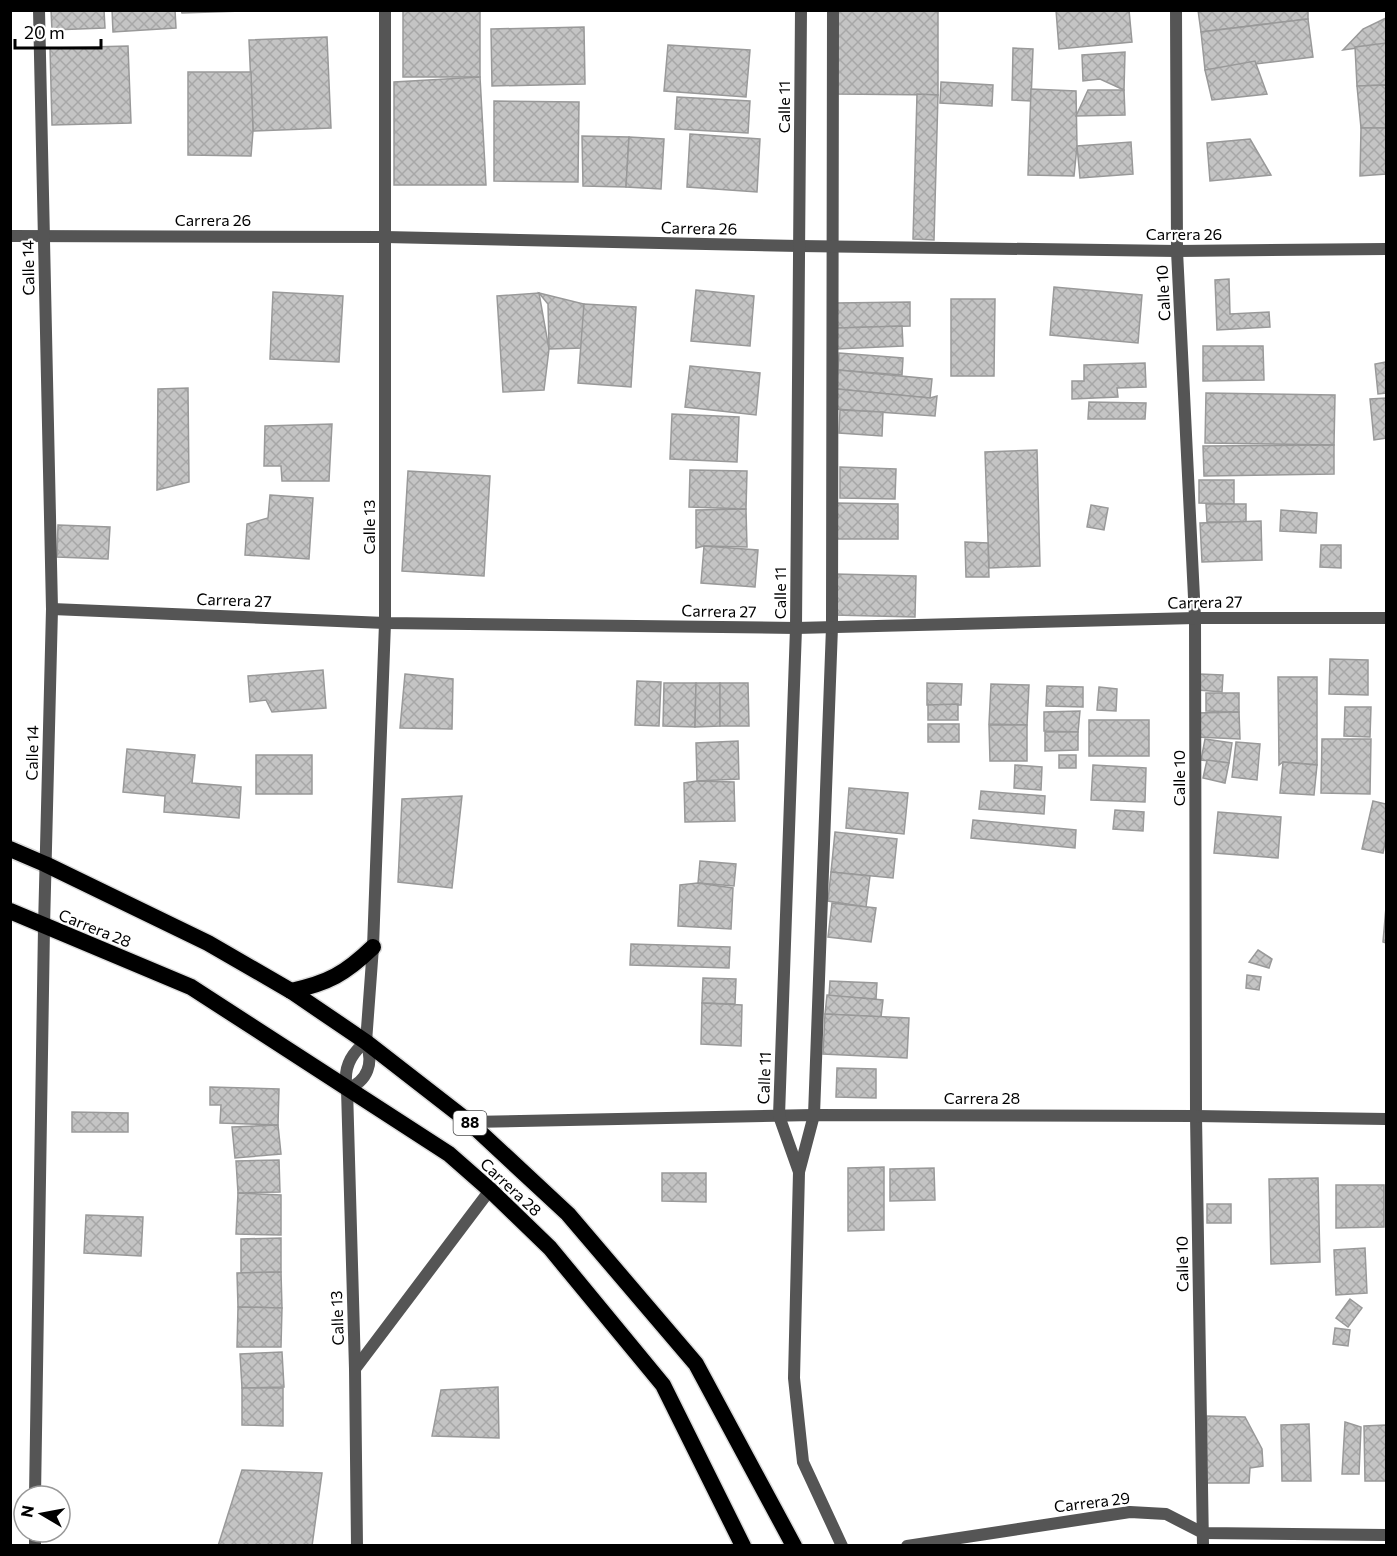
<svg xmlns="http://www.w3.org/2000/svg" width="1397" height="1556" viewBox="0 0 1397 1556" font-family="Commissioner,sans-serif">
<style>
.building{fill:url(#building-cross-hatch);stroke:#999;stroke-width:1.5}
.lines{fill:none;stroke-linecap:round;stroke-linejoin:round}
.trunk-casing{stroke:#dbdbdb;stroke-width:19}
.service{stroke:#555;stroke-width:12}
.minor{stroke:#555;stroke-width:12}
.trunk{stroke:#000;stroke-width:16}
.labels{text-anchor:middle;stroke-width:4.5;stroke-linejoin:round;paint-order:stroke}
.shield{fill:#fff;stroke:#4c4c4c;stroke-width:1.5}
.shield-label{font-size:15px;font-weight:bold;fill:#000}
.street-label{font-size:16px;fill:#000;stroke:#fff}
</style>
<defs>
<pattern id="building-cross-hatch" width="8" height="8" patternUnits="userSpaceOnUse" patternTransform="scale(1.5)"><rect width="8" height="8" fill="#c4c4c4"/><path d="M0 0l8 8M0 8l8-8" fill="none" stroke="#a7a7a7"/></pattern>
</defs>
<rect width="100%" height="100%" fill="#fff"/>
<!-- building -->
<g class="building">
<path d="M51 10H104L105 28 52 30Z"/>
<path d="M112 10H175L176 28 113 32Z"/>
<path d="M181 10H242V11L182 13Z"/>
<rect x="403" y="10" width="77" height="67"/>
<path d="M837 10H938V95L836 94Z"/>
<path d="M1056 10H1129L1132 42 1059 49Z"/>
<path d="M1198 10H1308V19L1201 32Z"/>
<path d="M1386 18V44L1343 50 1363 29Z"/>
<path d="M1308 19 1313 57 1205 70 1201 32Z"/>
<path d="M584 27 585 84 492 86 491 29Z"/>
<path d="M327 37 331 128 253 131 249 40Z"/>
<path d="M1386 43V85L1357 86 1355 47Z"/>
<path d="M668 45 750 50 746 97 664 91Z"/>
<path d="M128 46 131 123 52 125 50 48Z"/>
<path d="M1013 48 1033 49 1031 101 1012 100Z"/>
<path d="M1125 52 1124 90 1100 79 1083 81 1082 55Z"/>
<path d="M1255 61 1267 94 1212 100 1205 70Z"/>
<path d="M188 72H251L253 131 251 156 188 155Z"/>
<path d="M480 77 486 185H394V82Z"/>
<path d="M941 82 993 85 992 106 940 103Z"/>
<path d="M1386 85V128H1361L1357 86Z"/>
<path d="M1031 89 1076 91 1077 146 1074 176 1028 175Z"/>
<path d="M1088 90H1124L1125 115 1076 116Z"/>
<path d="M917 94 938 95 934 240 913 239Z"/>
<path d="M677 97 750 101 748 133 675 129Z"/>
<path d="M494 101 579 102 578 182 494 181Z"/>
<path d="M1361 128H1386V174L1360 176Z"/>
<path d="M690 134 760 139 757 192 687 187Z"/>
<path d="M582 136 629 137 626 187 583 186Z"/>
<path d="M629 137 664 139 661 189 626 187Z"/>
<path d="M1250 139 1271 175 1210 181 1207 143Z"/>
<path d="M1131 142 1133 174 1080 178 1077 146Z"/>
<path d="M1229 279 1230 314 1269 312 1270 327 1217 330 1215 280Z"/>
<path d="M1054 287 1142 295 1138 343 1050 335Z"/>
<path d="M696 290 754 296 750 346 691 341Z"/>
<path d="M273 292 343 296 339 362 270 359Z"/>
<path d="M539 293 549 349 544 390 503 392 497 296Z"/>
<path d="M539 293 584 304 583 348 549 349 548 304Z"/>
<path d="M951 299H995L994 376H951Z"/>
<path d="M910 302V326L837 328 836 303Z"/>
<path d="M584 304 636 307 631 387 578 383Z"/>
<path d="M902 326 903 346 836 349 837 328Z"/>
<path d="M1203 346H1263L1264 380 1203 381Z"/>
<path d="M839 353 903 358 902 375 838 370Z"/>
<path d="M1386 362V393L1378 394 1375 364Z"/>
<path d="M1145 363 1146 387 1117 388 1118 397 1072 399V381H1084V365Z"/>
<path d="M690 366 760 373 756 415 685 407Z"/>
<path d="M838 370 932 379 930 398 837 389Z"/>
<path d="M188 388 189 482 157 490 158 389Z"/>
<path d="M837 389 930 398 937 396 935 416 835 409Z"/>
<path d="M1206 393 1335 395 1334 445 1205 443Z"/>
<path d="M1386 398V438L1374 440 1370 399Z"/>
<path d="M1089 402 1146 403 1145 419H1088Z"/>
<path d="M840 410 883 412 882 436 839 433Z"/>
<path d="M672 414 739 417 737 462 670 459Z"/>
<path d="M332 424 329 481H282L281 466H264L265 426Z"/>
<path d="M1334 445V474L1204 476 1203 446Z"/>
<path d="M1037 450 1040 566 989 568 985 452Z"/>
<path d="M840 467 896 469 895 499 840 498Z"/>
<path d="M690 470 747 471 746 509 689 507Z"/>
<path d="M408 471 490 476 484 576 402 571Z"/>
<path d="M1199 480H1234V504L1199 503Z"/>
<path d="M270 495 313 498 309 559 245 555 247 524 268 518Z"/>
<path d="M836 503 898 504V539H836Z"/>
<path d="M1206 504H1246V522H1207Z"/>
<path d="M1091 505 1108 508 1104 530 1087 527Z"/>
<path d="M746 509 747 547 704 546 696 548V510Z"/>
<path d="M1281 510 1317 513 1316 533 1280 531Z"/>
<path d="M1261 521 1262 560 1202 562 1200 523Z"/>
<path d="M58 525 110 527 108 559 57 557Z"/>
<path d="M965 542 988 543 989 577H966Z"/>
<path d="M1321 545H1341V568L1320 567Z"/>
<path d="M704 546 758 550 755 587 701 583Z"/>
<path d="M835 574 916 576 915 617 834 615Z"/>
<path d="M1330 659 1368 660V695L1329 694Z"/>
<path d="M323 670 326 708 272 712 266 700 250 702 248 676Z"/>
<path d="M405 674 453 679 452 729 400 728Z"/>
<path d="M1199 674 1223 675 1222 692 1198 690Z"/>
<path d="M1278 677H1317V765L1283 762 1279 765Z"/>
<path d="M637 681 661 682 659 726 635 725Z"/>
<path d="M664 683H696L695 727 663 726Z"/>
<path d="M696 683H720V726L695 727Z"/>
<path d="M720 683H748L749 726H720Z"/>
<path d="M927 683 962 684 961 705H927Z"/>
<path d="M991 684 1029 685 1027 725 989 724Z"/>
<path d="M1047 686 1083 687V707L1046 706Z"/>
<path d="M1099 687 1117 689 1116 711 1097 710Z"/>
<path d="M1206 693H1239V712L1206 711Z"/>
<path d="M958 704V720H928V705Z"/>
<path d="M1345 707H1371L1370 737 1344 736Z"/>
<path d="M1080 711 1078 732 1044 731V712Z"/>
<path d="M1239 712 1240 739 1196 737 1197 713Z"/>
<rect x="1089" y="720" width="60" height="36"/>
<rect x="928" y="724" width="31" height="18"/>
<path d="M989 725H1027V761H990Z"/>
<path d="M1045 732H1078V750L1045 751Z"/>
<path d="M1205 739 1232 743 1229 763 1201 760Z"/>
<path d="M1322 739H1371L1370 794 1321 793Z"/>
<path d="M738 741 739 779 697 781 696 743Z"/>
<path d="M1236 742 1260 744 1257 780 1232 777Z"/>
<path d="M127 749 195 755 192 783 241 787 239 818 164 812 165 796 123 792Z"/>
<rect x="256" y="755" width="56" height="39"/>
<rect x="1059" y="755" width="17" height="13"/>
<path d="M1207 760 1229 763 1225 783 1203 778Z"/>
<path d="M1283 762 1317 765 1314 795 1280 793Z"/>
<path d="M1015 765 1042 767 1041 790 1014 788Z"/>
<path d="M1093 765 1146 768 1145 802 1091 800Z"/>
<path d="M697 781 734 782 735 821 685 822 684 783Z"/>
<path d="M849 788 908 793 904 834 846 828Z"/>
<path d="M981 791 1045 796 1044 814 979 809Z"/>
<path d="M462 796 452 888 398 882 402 799Z"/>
<path d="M1373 801 1386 804V838L1383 853 1362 849Z"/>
<path d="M1115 810 1144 812 1143 831 1113 829Z"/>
<path d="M1218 812 1281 817 1278 858 1214 853Z"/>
<path d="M973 820 1076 830 1075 848 971 838Z"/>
<path d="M835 832 897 839 893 878 831 872Z"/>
<path d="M700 861 736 864 734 886 698 883Z"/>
<path d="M831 872 870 876 866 907 828 901Z"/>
<path d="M698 883 733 888 731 929 678 926 680 885Z"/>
<path d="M832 903 876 908 871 942 828 937Z"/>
<path d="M1386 907V943L1383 942Z"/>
<path d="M631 944 730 947 729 968 630 965Z"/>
<path d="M1258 950 1272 959 1269 968 1249 962Z"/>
<path d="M1247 975 1261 977 1259 990 1246 988Z"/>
<path d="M703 978 736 979 735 1004 702 1003Z"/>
<path d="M830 981 877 983 876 999 829 996Z"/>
<path d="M827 995 883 1000 881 1017 825 1014Z"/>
<path d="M702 1003 742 1005 741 1046 701 1044Z"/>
<path d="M825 1014 909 1018 907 1058 823 1054Z"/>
<path d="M837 1068 876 1069V1098L836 1097Z"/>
<path d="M210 1087 279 1089 278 1125 220 1123 221 1105H210Z"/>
<path d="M72 1112 128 1113V1132H72Z"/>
<path d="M278 1125 281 1154 235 1158 232 1127Z"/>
<path d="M279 1160 280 1192 238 1193 236 1161Z"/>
<path d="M884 1167V1230L848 1231V1168Z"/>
<path d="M934 1168 935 1200 890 1201V1169Z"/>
<path d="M662 1173H706V1202L662 1201Z"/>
<path d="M1318 1178 1320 1262 1271 1264 1269 1179Z"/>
<path d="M1336 1185H1384V1227L1336 1228Z"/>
<path d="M238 1193 281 1195V1235L236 1234Z"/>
<rect x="1207" y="1204" width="24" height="19"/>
<path d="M86 1215 143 1217 141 1256 84 1253Z"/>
<path d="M281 1238V1272L241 1273V1239Z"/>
<path d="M1365 1248 1367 1293 1336 1295 1334 1250Z"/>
<path d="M281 1272 282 1308 238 1307 237 1273Z"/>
<path d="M1350 1299 1362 1308 1348 1327 1336 1318Z"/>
<path d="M238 1307 282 1308 281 1347H237Z"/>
<path d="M1335 1328 1350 1330 1348 1346 1333 1344Z"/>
<path d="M282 1352 284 1387 242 1388 240 1354Z"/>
<path d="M498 1387 499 1438 432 1436 441 1390Z"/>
<path d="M242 1388H283V1426L242 1425Z"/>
<path d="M1207 1416 1245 1417 1262 1449 1263 1466 1250 1468 1249 1483H1206Z"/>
<path d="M1345 1422 1361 1427 1359 1474H1342Z"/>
<path d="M1309 1424 1311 1481H1282L1281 1425Z"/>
<path d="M1386 1425V1481H1365L1364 1426Z"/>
<path d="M242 1470 322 1473 312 1546H218Z"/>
</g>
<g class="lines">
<!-- trunk casing -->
<g class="trunk-casing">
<g id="trunk">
<path d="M10 849 45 864 208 943 291 991 366 1042 469 1122 568 1214 696 1364 794 1546"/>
<path d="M10 911 191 987 449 1154 490 1190 550 1248 663 1385 743 1546"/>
<path d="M291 991C328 983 345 974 373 947"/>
</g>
</g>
<!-- service -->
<path class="service" d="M355 1369 490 1190"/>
<!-- minor -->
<g class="minor">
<path d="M833 10 832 627 814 1115 799 1172 794 1378 803 1462 842 1546"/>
<path d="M1176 10 1177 251 1195 618 1196 1116 1203 1546"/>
<path d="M10 236 385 237 799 246 1177 251 1386 249"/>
<path d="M52 609 385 623 796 628 1195 618H1386"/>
<path d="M347 1089C368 1081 374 1063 366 1042L373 947 385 623V10"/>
<path d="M469 1122 814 1115 1196 1116 1386 1119"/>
<path d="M799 1172 779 1116 796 628 801 10"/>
<path d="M35 1496 44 927 52 609 39 10"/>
<path d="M35 1546V1532"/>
<path d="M357 1546 355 1369 347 1089C343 1070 350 1054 366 1042"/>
<path d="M907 1546 1130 1512 1166 1514 1203 1533 1386 1535"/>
</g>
<!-- trunk -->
<use href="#trunk" class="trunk"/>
</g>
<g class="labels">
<!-- shield labels -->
<rect class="shield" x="453.5" y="1111" width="33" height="24" rx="4.5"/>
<g class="shield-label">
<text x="470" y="1128">88</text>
</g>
<!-- street labels -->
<g class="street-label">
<text transform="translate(784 107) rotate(-90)" y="6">Calle 11</text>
<text x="213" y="226">Carrera 26</text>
<text transform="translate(699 228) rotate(1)" y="6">Carrera 26</text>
<text x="1184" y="240">Carrera 26</text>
<text transform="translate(28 268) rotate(-91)" y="6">Calle 14</text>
<text transform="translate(1163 293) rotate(-93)" y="6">Calle 10</text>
<text transform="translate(369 527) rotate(-90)" y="6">Calle 13</text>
<text transform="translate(780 593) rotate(-90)" y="6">Calle 11</text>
<text transform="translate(234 600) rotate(2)" y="6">Carrera 27</text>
<text transform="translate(1205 602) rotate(-1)" y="6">Carrera 27</text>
<text transform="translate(719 611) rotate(1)" y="6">Carrera 27</text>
<text transform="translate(32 753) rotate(-89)" y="6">Calle 14</text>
<text transform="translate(1179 778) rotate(-90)" y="6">Calle 10</text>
<text transform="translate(95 928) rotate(22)" y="6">Carrera 28</text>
<text transform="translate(764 1078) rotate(-88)" y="6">Calle 11</text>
<text x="982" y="1104">Carrera 28</text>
<text transform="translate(511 1187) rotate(43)" y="6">Carrera 28</text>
<text transform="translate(1182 1264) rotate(-91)" y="6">Calle 10</text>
<text transform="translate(337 1318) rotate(-92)" y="6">Calle 13</text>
<text transform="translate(1092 1502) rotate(-7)" y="6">Carrera 29</text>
</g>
</g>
<!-- border -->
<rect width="1397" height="1556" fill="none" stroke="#000000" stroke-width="24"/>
<!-- north arrow -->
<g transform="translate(42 1514) rotate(280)"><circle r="28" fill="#ffffff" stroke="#999999" stroke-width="1.5"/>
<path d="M0-4.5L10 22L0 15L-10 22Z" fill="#000000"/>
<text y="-9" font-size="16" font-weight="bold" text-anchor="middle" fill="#000000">N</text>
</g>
<!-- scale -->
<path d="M15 39v9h86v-9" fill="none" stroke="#000000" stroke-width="3"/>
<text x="24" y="39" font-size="18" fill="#000000" stroke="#ffffff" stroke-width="4.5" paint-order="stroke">20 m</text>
</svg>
